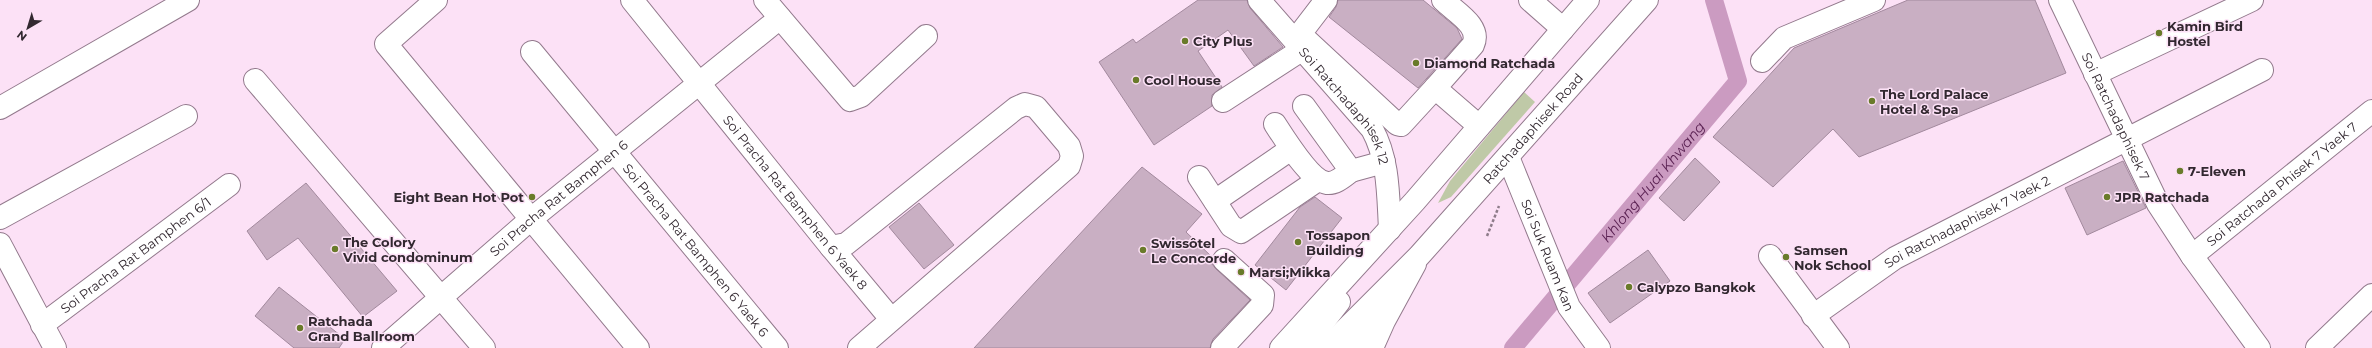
<svg xmlns="http://www.w3.org/2000/svg" width="2372" height="348" viewBox="0 0 2372 348" font-family="Montserrat,sans-serif">
<style>
.green{fill:#bfc9a7}
.lines{fill:none;stroke-linecap:round;stroke-linejoin:round}
.canal{stroke:#cb9bc1;stroke-width:18}
.building{fill:#c9afc3;stroke:#a2899d}
.minor-casing{stroke:#937a8d;stroke-width:24}
.major-casing{stroke:#937a8d;stroke-width:24}
.path{stroke:#8e7c8a;stroke-width:2.5;stroke-dasharray:3 2;stroke-linecap:butt}
.minor{stroke:#fff;stroke-width:22}
.major{stroke:#fff;stroke-width:22}
.poi-dot{fill:#697b2a;stroke:#fce1f6;stroke-width:1.5}
.labels{text-anchor:middle;stroke-width:3;stroke-linejoin:round;paint-order:stroke}
.poi-label{font-size:13px;font-weight:bold;fill:#322830;stroke:#fce1f6;text-anchor:start}
.street-label{font-size:13px;fill:#322830;stroke:#fce1f6}
.water-label{font-size:14px;font-style:italic;fill:#5b2253;stroke:#fce1f6}
</style>
<rect width="100%" height="100%" fill="#fce1f6"/>
<!-- green -->
<path class="green" d="M1524 92 1535 102 1451 197 1438 203 1450 181Z"/>
<g class="lines">
<!-- canal -->
<path class="canal" id="s1" d="M1513 348 1738 81 1714 0"/>
</g>
<!-- building -->
<g class="building">
<path d="M1198 0H1247L1250 8 1283 47 1254 66 1228 30 1198 51 1222 87 1212 95V106L1154 145 1099 62 1133 39 1136 43Z"/>
<path d="M1338 0H1423L1457 28 1462 39 1418 88 1329 17 1336 7Z"/>
<path d="M1908 0H2035L2066 73 1859 157 1833 129 1773 187 1713 137 1794 48Z"/>
<path d="M1695 158 1720 182 1684 221 1659 198Z"/>
<path d="M2123 161 2146 208 2087 235 2065 188Z"/>
<path d="M1142 167 1202 214 1186 232 1212 257V264L1216 269 1250 300 1213 339 1210 348H974Z"/>
<path d="M306 183 397 291 363 317 298 238 267 260 247 231Z"/>
<path d="M1315 197 1342 218 1286 290 1255 265 1300 207Z"/>
<path d="M919 203 954 245 924 269 889 227Z"/>
<path d="M1648 250 1670 281 1610 323 1588 293Z"/>
<path d="M279 287 345 339 339 348H294L255 316Z"/>
</g>
<g class="lines">
<!-- minor casing -->
<g class="minor-casing">
<g id="minor">
<path d="M436 0 386 44 638 348"/>
<path id="s2" d="M632 0 831 247 891 319"/>
<path d="M765 0 850 100 861 96 926 36"/>
<path id="s3" d="M1259 0 1372 129C1389 160 1388 195 1390 229"/>
<path d="M1326 0 1300 34 1397 124 1401 125 1435 88"/>
<path d="M1443 0C1455 12 1482 26 1473 45L1435 88 1479 126"/>
<path d="M1530 0 1563 29"/>
<path id="s4" d="M2060 0 2158 204 2192 256 2259 348"/>
<path id="s5" d="M532 52 777 348"/>
<path d="M1762 61 1784 38 1874 0"/>
<path d="M2095 74 2252 0"/>
<path d="M255 80 484 348"/>
<path d="M1223 101 1303 49"/>
<path d="M1304 106 1351 171 1384 162"/>
<path d="M0 108 188 0"/>
<path d="M1275 124C1284 138 1311 181 1327 183 1336 184 1344 176 1351 171"/>
<path id="s6" d="M1508 157 1569 307 1599 348"/>
<path d="M1199 177 1231 226 1241 232 1318 180"/>
<path d="M1215 201 1291 149"/>
<path d="M0 218 186 116"/>
<path d="M831 247 846 244 1016 108 1025 104 1036 107 1069 146 1072 156 1069 166 859 348"/>
<path d="M1770 256 1838 348"/>
<path id="s7" d="M2192 256 2372 111"/>
<path id="s8" d="M1813 316 1895 258 2262 70"/>
<path id="s9" d="M42 325 229 185"/>
<path id="s10" d="M383 348 531 219 780 18"/>
<path d="M1222 348 1262 305 1263 295 1224 260"/>
<path d="M1372 348 1384 321 1415 264"/>
<path d="M2317 348 2372 295"/>
</g>
</g>
<!-- major casing -->
<g class="major-casing">
<g id="major">
<path d="M0 244 55 348"/>
<path d="M1281 348 1415 201 1588 0"/>
<path d="M1303 348 1339 302"/>
<path id="s11" d="M1327 348 1419 256 1647 0"/>
<path d="M1353 348 1385 304"/>
</g>
</g>
<!-- path -->
<path class="path" d="M1487 236 1499 206"/>
<!-- minor -->
<use href="#minor" class="minor"/>
<!-- major -->
<use href="#major" class="major"/>
</g>
<!-- markers -->
<g class="poi-dot">
<circle cx="2159" cy="33" r="4"/>
<circle cx="1185" cy="41" r="4"/>
<circle cx="1416" cy="63" r="4"/>
<circle cx="1136" cy="80" r="4"/>
<circle cx="1872" cy="101" r="4"/>
<circle cx="2180" cy="171" r="4"/>
<circle cx="532" cy="197" r="4"/>
<circle cx="2107" cy="197" r="4"/>
<circle cx="1298" cy="242" r="4"/>
<circle cx="335" cy="249" r="4"/>
<circle cx="1143" cy="250" r="4"/>
<circle cx="1786" cy="257" r="4"/>
<circle cx="1241" cy="272" r="4"/>
<circle cx="1629" cy="287" r="4"/>
<circle cx="300" cy="328" r="4"/>
</g>
<g class="labels">
<!-- poi labels -->
<g class="poi-label">
<text x="2167" y="31">Kamin Bird<tspan x="2167" dy="15">Hostel</tspan></text>
<text x="1193" y="46">City Plus</text>
<text x="1424" y="68">Diamond Ratchada</text>
<text x="1144" y="85">Cool House</text>
<text x="1880" y="99">The Lord Palace<tspan x="1880" dy="15">Hotel &amp; Spa</tspan></text>
<text x="2188" y="176">7-Eleven</text>
<text x="524" y="202" text-anchor="end">Eight Bean Hot Pot</text>
<text x="2115" y="202">JPR Ratchada</text>
<text x="1306" y="240">Tossapon<tspan x="1306" dy="15">Building</tspan></text>
<text x="343" y="247">The Colory<tspan x="343" dy="15">Vivid condominum</tspan></text>
<text x="1151" y="248">Swissôtel<tspan x="1151" dy="15">Le Concorde</tspan></text>
<text x="1794" y="255">Samsen<tspan x="1794" dy="15">Nok School</tspan></text>
<text x="1249" y="277">Marsi;Mikka</text>
<text x="1637" y="292">Calypzo Bangkok</text>
<text x="308" y="326">Ratchada<tspan x="308" dy="15">Grand Ballroom</tspan></text>
</g>
<!-- street labels -->
<g class="street-label">
<text dy="5" stroke="none"><textPath href="#s3" startOffset="137">Soi Ratchadaphisek 12</textPath></text>
<text dy="5" stroke="none"><textPath href="#s4" startOffset="129">Soi Ratchadaphisek 7</textPath></text>
<text dy="5" stroke="none"><textPath href="#s11" startOffset="301">Ratchadaphisek Road</textPath></text>
<text dy="5" stroke="none"><textPath href="#s7" startOffset="115">Soi Ratchada Phisek 7 Yaek 7</textPath></text>
<text dy="5" stroke="none"><textPath href="#s10" startOffset="231">Soi Pracha Rat Bamphen 6</textPath></text>
<text dy="5" stroke="none"><textPath href="#s2" startOffset="260">Soi Pracha Rat Bamphen 6 Yaek 8</textPath></text>
<text dy="5" stroke="none"><textPath href="#s8" startOffset="181">Soi Ratchadaphisek 7 Yaek 2</textPath></text>
<text dy="5" stroke="none"><textPath href="#s5" startOffset="257">Soi Pracha Rat Bamphen 6 Yaek 6</textPath></text>
<text dy="5" stroke="none"><textPath href="#s9" startOffset="117">Soi Pracha Rat Bamphen 6/1</textPath></text>
<text dy="5" stroke="none"><textPath href="#s6" startOffset="106">Soi Suk Ruam Kan</textPath></text>
</g>
<!-- water labels -->
<g class="water-label">
<text dy="5" stroke="none"><textPath href="#s1" startOffset="217">Khlong Huai Khwang</textPath></text>
</g>
</g>
<!-- north arrow -->
<g transform="translate(28 28) rotate(218)" stroke="#fce1f6" stroke-width="3" paint-order="stroke">
<path d="M0-3L7 15L0 10L-7 15Z" fill="#322830"/>
<text y="-6" font-size="11" font-weight="bold" text-anchor="middle" fill="#322830">N</text>
</g>
</svg>
